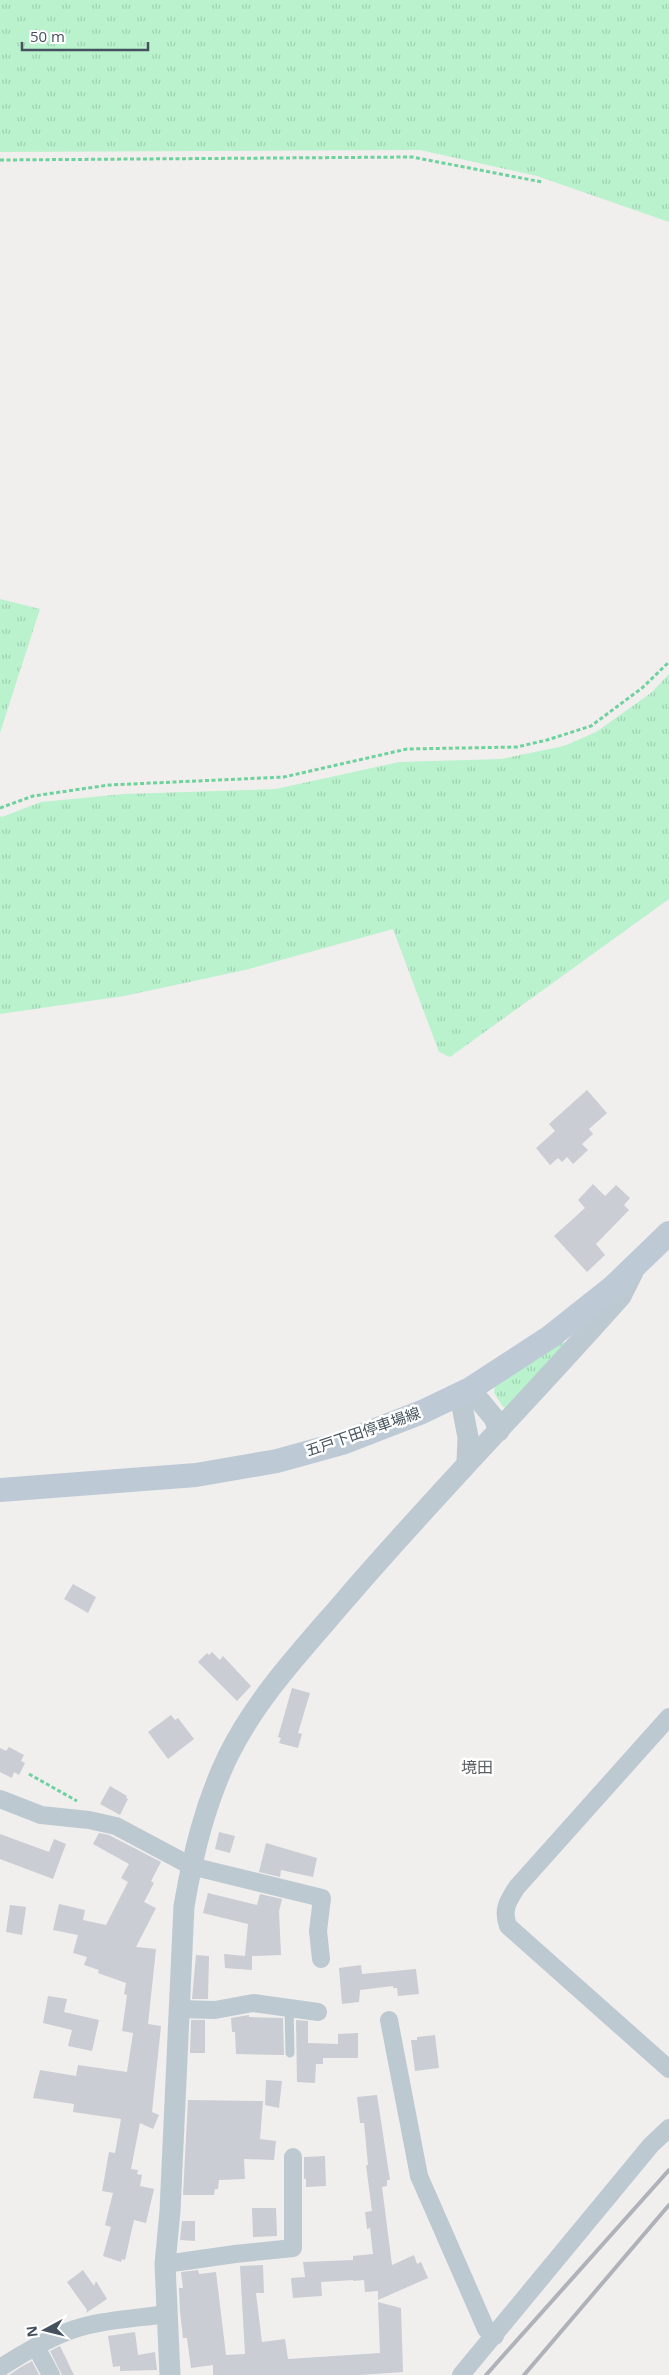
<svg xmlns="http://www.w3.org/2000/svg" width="669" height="2375" viewBox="0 0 669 2375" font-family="'Open Sans','Noto Sans JP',sans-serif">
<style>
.grass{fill:url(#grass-tufts)}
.building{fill:#cacdd3}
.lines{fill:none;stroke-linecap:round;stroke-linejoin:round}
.path{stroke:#6ed29e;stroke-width:3;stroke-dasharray:4 2.5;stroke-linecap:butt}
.service{stroke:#bdc9d1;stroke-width:9}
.minor{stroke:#bdc9d1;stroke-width:18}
.tertiary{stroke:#bdc9d1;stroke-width:21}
.secondary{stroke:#bdcad6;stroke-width:24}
.rail{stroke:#afb3b9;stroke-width:4}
.labels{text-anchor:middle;stroke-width:5;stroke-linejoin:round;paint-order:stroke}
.street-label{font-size:15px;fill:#45525d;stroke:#fff}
.neighbourhood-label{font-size:16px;fill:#5a5f63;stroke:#fff}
</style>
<defs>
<pattern id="grass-tufts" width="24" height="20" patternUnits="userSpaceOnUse" patternTransform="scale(1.25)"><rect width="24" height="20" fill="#b9f2cd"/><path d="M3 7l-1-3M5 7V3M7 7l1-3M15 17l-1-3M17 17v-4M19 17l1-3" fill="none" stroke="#a0d1b2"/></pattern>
</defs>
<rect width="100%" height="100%" fill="#f1eeee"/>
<!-- grass -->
<g class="grass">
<path d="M0 0H669V222L537 176 420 150 0 152Z"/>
<path d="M0 599 40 609 0 733Z"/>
<path d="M669 674V899L450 1057 439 1052 393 929 245 970 124 996 0 1014V816L2 817 41 802 124 794 276 789 399 762 501 759 564 746 596 732 651 693Z"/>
<path d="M563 1341 567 1347 511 1409 503 1407 494 1393 495 1385Z"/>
</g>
<!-- building -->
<g class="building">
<path d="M587 1090 607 1113 589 1129 593 1134 582 1144 588 1150 573 1164 567 1157 562 1162 558 1158 550 1165 536 1148 555 1131 549 1124Z"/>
<path d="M593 1184 605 1196 616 1185 630 1198 624 1205 629 1210 596 1244 605 1255 587 1272 554 1236 585 1208 578 1200Z"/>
<path d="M73 1584 96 1597 88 1613 64 1599Z"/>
<path d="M212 1652 220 1660 223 1656 251 1686 237 1701 198 1662 207 1653 209 1655Z"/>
<path d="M292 1688 310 1693 298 1733 302 1734 298 1748 279 1743 281 1738 278 1737Z"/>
<path d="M171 1715 175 1720 178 1718 194 1739 168 1759 148 1732Z"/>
<path d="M9 1747 24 1755 21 1761 25 1763 19 1775 14 1772 12 1778 0 1772V1748L6 1751Z"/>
<path d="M110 1786 127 1796 126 1798 128 1799 120 1815 100 1804Z"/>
<path d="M219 1832 235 1836 230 1853 215 1849Z"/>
<path d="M99 1833 109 1835 161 1862 151 1881 154 1883 144 1902 156 1908 136 1947 156 1949 148 2024 161 2026 152 2112 159 2115 153 2129 140 2123 131 2169 138 2170 137 2174 142 2175 140 2186 154 2189 146 2223 134 2220 125 2260 122 2259 121 2262 103 2256 111 2227 105 2225 113 2193 102 2191 109 2152 115 2153 121 2119 73 2112 74 2104 33 2098 40 2070 76 2076 78 2065 127 2072 133 2033 122 2031 127 1995 124 1994 126 1983 98 1973 99 1970 84 1965 87 1957 73 1953 78 1935 53 1930 59 1904 85 1910 83 1920 106 1925 128 1882 121 1878 129 1864 93 1844Z"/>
<path d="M0 1834 49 1852 54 1839 66 1844 53 1879 0 1859Z"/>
<path d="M266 1843 317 1858 313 1877 281 1870 280 1877 259 1872Z"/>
<path d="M208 1893 257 1905 260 1894 282 1899 279 1911 281 1955 252 1956V1970L225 1968 224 1954 245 1956 248 1924 203 1913Z"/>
<path d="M10 1905 26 1907 22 1935 6 1932Z"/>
<path d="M196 1955 209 1956 208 1999H192Z"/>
<path d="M361 1965 362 1974 416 1969 419 1994 398 1996 397 1988H393V1986L360 1990 359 2002 342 2004 339 1968Z"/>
<path d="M48 1996 67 1999 64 2012 99 2020 92 2051 68 2046 72 2030 43 2023Z"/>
<path d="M249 2015V2017L283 2018 284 2055 236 2054 235 2032H232L231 2018Z"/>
<path d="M191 2020H205V2053H190Z"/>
<path d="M296 2020 308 2021V2043L338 2044V2034L358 2033V2058H323V2064H316L315 2083 297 2082Z"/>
<path d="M435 2035 439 2068 415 2071 411 2040H417V2037Z"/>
<path d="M266 2080 282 2081 279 2108 265 2105Z"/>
<path d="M377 2095 390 2180H387V2186L382 2187 392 2265 414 2255 417 2264 421 2262 428 2278 378 2300V2291L365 2292 364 2280 353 2281V2280L321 2282 322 2296 293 2298 291 2278 305 2277 303 2262 353 2260V2256L373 2254 370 2228 367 2229 365 2212 372 2211 366 2165H368L364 2123H360L357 2097Z"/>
<path d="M188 2100 263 2101 260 2139 276 2141 274 2160 244 2159 245 2179 219 2180 218 2189H215L214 2195H183Z"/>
<path d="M325 2156 326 2186 306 2187V2179H304V2157Z"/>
<path d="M252 2208H276L277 2236 253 2237Z"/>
<path d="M182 2221H195V2241L180 2240Z"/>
<path d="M263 2265 264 2293H256L262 2342 285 2339 288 2359 380 2353 378 2302 401 2308 403 2372 360 2375H213V2365L191 2368 187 2338H183L180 2311 179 2288H183L181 2272 198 2270 199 2274 216 2272 226 2355 245 2354 240 2266Z"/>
<path d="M83 2270 94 2286 96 2281 107 2299 86 2313 87 2310 67 2282Z"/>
<path d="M135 2332 138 2355 155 2352 157 2370 120 2371V2366L113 2367 108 2336Z"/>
<path d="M60 2346 74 2375H62L50 2351Z"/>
<path d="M32 2361 39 2375H9L21 2367Z"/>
</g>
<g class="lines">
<!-- path -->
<g class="path">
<path d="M0 160 412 157 542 182"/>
<path d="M0 808 33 796 109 785 284 777 407 749 517 747 547 740 591 726 642 688 669 662"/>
<path d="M29 1774 77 1801"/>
</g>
<!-- service -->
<path class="service" d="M289 2008 290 2053"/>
<!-- minor -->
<g class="minor">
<path d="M669 1717 517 1887C508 1901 502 1909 508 1926L669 2069"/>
<path d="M0 1799 41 1815 89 1820 116 1826 191 1866 322 1898 318 1931 321 1959"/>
<path d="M179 2009 215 2010 253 2003 318 2012"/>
<path d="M389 2020 419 2176 486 2329 495 2336"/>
<path d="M165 2264 235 2254 293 2248V2157"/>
<path d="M36 2347 51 2375"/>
<path d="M0 2368C20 2355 42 2342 64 2333 95 2320 133 2319 166 2314"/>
<path d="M461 2375 651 2145 669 2128"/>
</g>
<!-- tertiary -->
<g class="tertiary">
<path d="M470 1389 494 1418 499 1431"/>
<path d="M460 1396 468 1437 467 1462"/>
<path d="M170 2375 165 2264 170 2211 184 1906C193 1854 205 1804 228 1756 257 1697 303 1649 345 1600 434 1496 530 1399 621 1296L633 1272"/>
</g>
<!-- secondary -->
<path class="secondary" d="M0 1490 196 1475 277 1461 342 1443 422 1412 470 1389 550 1337 613 1287 669 1233"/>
<!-- rail -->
<g class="rail">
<path d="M486 2375 669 2170"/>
<path d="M524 2375 669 2205"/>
</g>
</g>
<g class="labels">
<!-- street labels -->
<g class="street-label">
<text transform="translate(363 1432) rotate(-19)" y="5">五戸下田停車場線</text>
</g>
<!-- neighbourhood labels -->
<g class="neighbourhood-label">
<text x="477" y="1773">境田</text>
</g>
</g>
<!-- north arrow -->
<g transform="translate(45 2330) rotate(263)" stroke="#ffffff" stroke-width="4" paint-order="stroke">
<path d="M0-4L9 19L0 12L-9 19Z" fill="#45525d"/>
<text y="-8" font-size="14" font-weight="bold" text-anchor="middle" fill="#45525d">N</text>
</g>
<!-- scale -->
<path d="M22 42v8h126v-8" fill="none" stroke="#45525d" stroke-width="2.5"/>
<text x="30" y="42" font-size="15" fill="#45525d" stroke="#ffffff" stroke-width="4" paint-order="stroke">50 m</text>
</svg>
